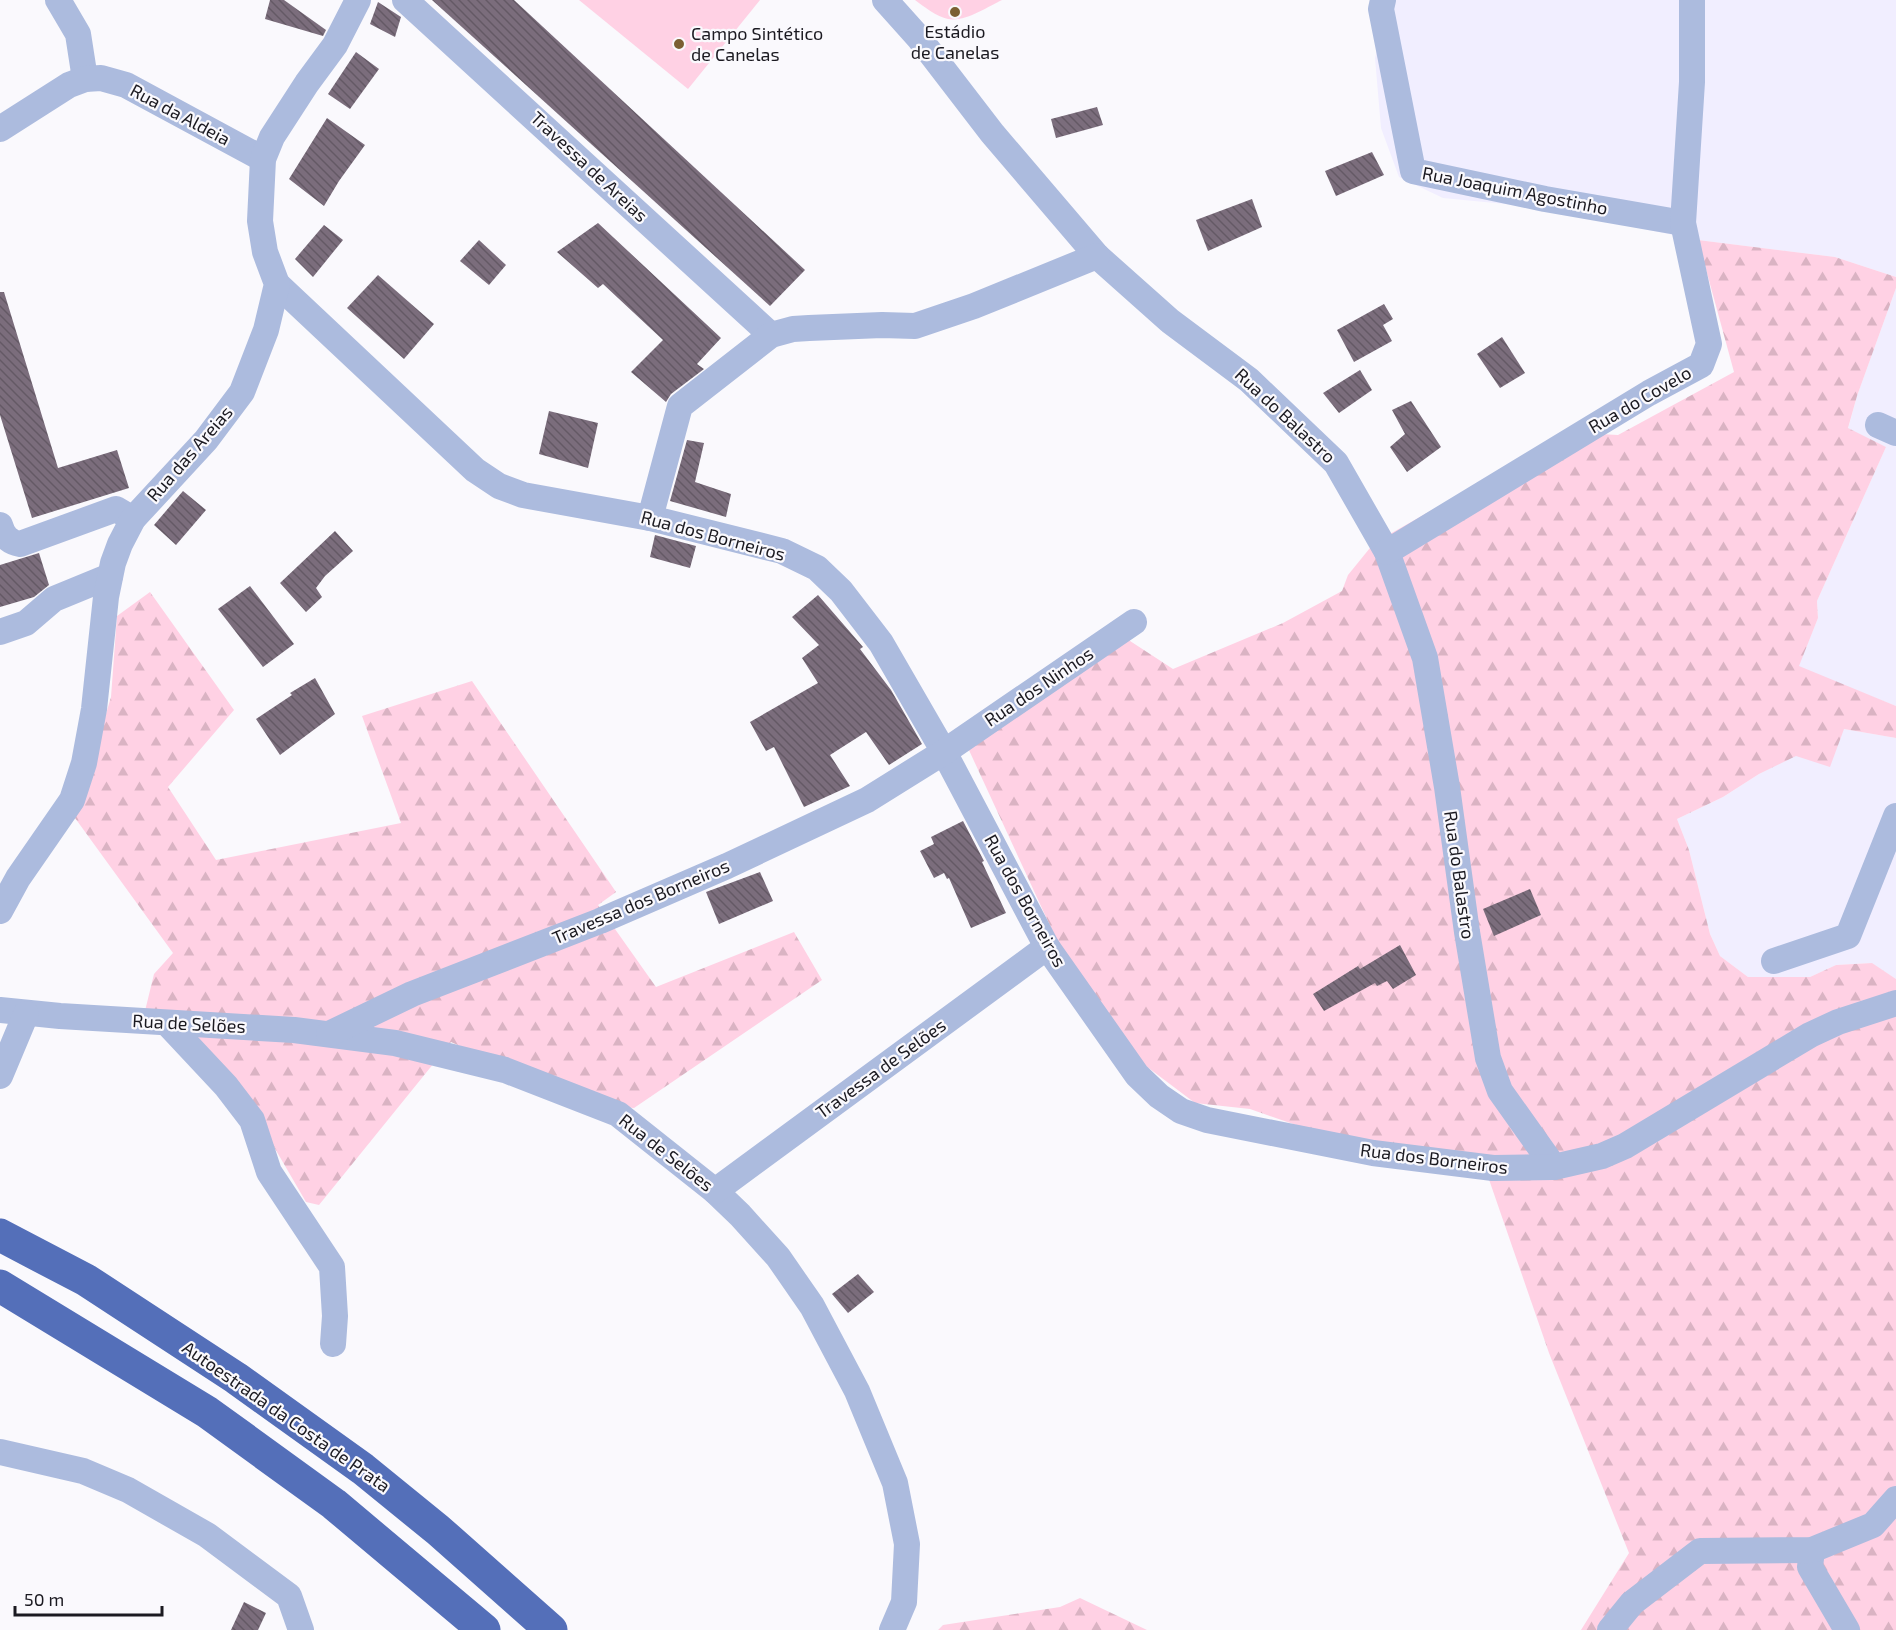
<svg xmlns="http://www.w3.org/2000/svg" width="1896" height="1630" viewBox="0 0 1896 1630" font-family="'Exo 2',sans-serif">
<style>
.built{fill:#f1eeff}
.forest{fill:url(#forest-firs)}
.garden{fill:#ffd1e4}
.building{fill:url(#building-back-hatch)}
.lines{fill:none;stroke-linecap:round;stroke-linejoin:round}
.minor{stroke:#acbbde;stroke-width:26}
.highway{stroke:#546fb9;stroke-width:33}
.poi-dot{fill:#7c6033;stroke:#faf9fd;stroke-width:2}
.labels{text-anchor:middle;stroke-width:4.5;stroke-linejoin:round;paint-order:stroke}
.poi-label{font-size:18px;fill:#1b1a21;stroke:#faf9fd}
.street-label{font-size:18px;fill:#1b1a21;stroke:#faf9fd}
</style>
<defs>
<pattern id="forest-firs" width="22" height="20" patternUnits="userSpaceOnUse" patternTransform="scale(1.5)"><rect width="22" height="20" fill="#ffd1e4"/><path d="M5 1l3.5 6h-7zM16 11l3.5 6h-7z" fill="#dab3c3"/></pattern>
<pattern id="building-back-hatch" width="6" height="6" patternUnits="userSpaceOnUse" patternTransform="scale(1.5)"><rect width="6" height="6" fill="#7b6d7c"/><path d="M-1 5l2 2M0 0l6 6M5-1l2 2" fill="none" stroke="#645965"/></pattern>
</defs>
<rect width="100%" height="100%" fill="#faf9fd"/>
<!-- built -->
<g class="built">
<path d="M1389 0H1896V277L1835 257 1698 240 1536 207 1443 198 1399 177 1381 128 1375 58Z"/>
<path d="M1896 288V706L1798 667 1818 618 1817 601 1886 447 1848 429 1857 396Z"/>
<path d="M1844 729 1896 738V979L1871 963 1836 965 1810 977H1748L1720 956 1710 934 1689 850 1677 819 1723 797 1759 774Z"/>
</g>
<!-- forest -->
<g class="forest">
<path d="M1698 240 1835 257 1896 277V288L1857 396 1848 428 1886 447 1817 601 1818 618 1799 666 1896 706V738L1844 729 1830 767 1796 756 1759 774 1723 797 1677 819 1689 850 1710 934 1720 956 1748 977H1810L1836 965 1872 963 1896 979V1630H1581L1629 1553 1549 1353 1484 1165 1299 1126 1250 1109 1195 1103 1142 1063 1076 982 968 748 1127 639 1173 669 1283 623 1342 591 1348 575 1374 543 1448 501 1582 433 1618 435 1734 372Z"/>
<path d="M150 592 234 710 168 787 216 860 401 823 362 716 472 681 616 892 598 905 656 987 794 932 822 980 634 1108 588 1104 451 1042 319 1205 306 1202 270 1140 145 1011 154 974 173 953 75 818 111 697 117 616Z"/>
<path d="M1080 1598 1147 1630H938L943 1625 1060 1607Z"/>
</g>
<!-- garden -->
<g class="garden">
<path d="M579 0H760L688 89Z"/>
<path d="M915 0H1002C987 7 966 22 948 19 937 17 923 6 915 0Z"/>
</g>
<!-- building -->
<g class="building">
<path d="M270 0H284L326 30 323 36 265 19Z"/>
<path d="M432 0H514L805 270 770 306Z"/>
<path d="M378 2 401 17 395 37 370 24Z"/>
<path d="M356 52 379 69 350 109 328 94Z"/>
<path d="M1097 107 1103 125 1056 138 1051 119Z"/>
<path d="M327 118 365 145 339 181 324 206 289 179Z"/>
<path d="M1372 152 1384 175 1336 196 1325 171Z"/>
<path d="M1252 199 1262 227 1208 251 1196 220Z"/>
<path d="M598 223 721 338 697 364 704 369 671 394 666 402 631 372 663 340 603 284 598 288 557 252Z"/>
<path d="M324 225 343 240 313 277 295 259Z"/>
<path d="M479 240 506 265 489 285 460 261Z"/>
<path d="M378 275 434 324 404 359 347 308Z"/>
<path d="M0 292H4L58 468 117 450 129 488 32 518 0 415Z"/>
<path d="M1384 304 1393 319 1383 325 1392 341 1354 362 1337 330Z"/>
<path d="M1502 337 1525 373 1500 388 1477 354Z"/>
<path d="M1360 370 1372 390 1339 413 1323 393Z"/>
<path d="M1411 401 1441 447 1407 472 1390 447 1405 434 1392 410Z"/>
<path d="M549 411 598 423 588 468 539 454Z"/>
<path d="M687 440 704 443 695 482 731 494 726 517 670 501Z"/>
<path d="M183 491 206 510 176 545 154 525Z"/>
<path d="M335 531 353 551 325 576 316 588 322 597 306 612 280 583Z"/>
<path d="M655 535 696 546 690 568 650 557Z"/>
<path d="M39 553 49 585 34 597 0 607V565Z"/>
<path d="M250 586 294 644 263 667 218 609Z"/>
<path d="M818 595 863 647 860 649 891 690 922 744 889 765 866 732 830 755 850 786 804 807 774 747 766 751 750 722 818 683 802 658 819 645 792 617Z"/>
<path d="M315 678 335 714 280 755 256 719 292 695 290 693Z"/>
<path d="M963 821 984 861 982 862 1006 913 971 928 949 878 947 879 944 873 934 878 920 851 934 844 931 837Z"/>
<path d="M760 872 773 901 719 924 706 892Z"/>
<path d="M1530 889 1541 915 1494 936 1483 909Z"/>
<path d="M1400 945 1416 975 1393 989 1387 981 1377 986 1375 983 1324 1011 1313 994 1358 966 1360 969Z"/>
<path d="M858 1274 874 1292 848 1313 832 1294Z"/>
<path d="M244 1602 266 1613 258 1630H231Z"/>
</g>
<g class="lines">
<!-- minor -->
<g class="minor">
<path d="M58 0 78 34 85 79"/>
<path d="M405 0 771 335"/>
<path d="M885 0 919 38 992 133 1097 256 1170 321 1249 380 1336 463 1387 552 1425 658 1447 787 1467 932 1488 1058 1500 1091 1554 1167"/>
<path d="M1383 0 1381 9 1413 171 1545 199 1683 223"/>
<path d="M0 129 69 85 85 79 101 78 126 85 263 159"/>
<path d="M277 284 475 470 499 486 523 495 650 518 782 551 817 568 841 591 881 643 944 752 1047 947 1137 1075 1159 1096 1181 1111 1207 1120 1373 1153 1493 1168 1554 1167 1602 1156 1625 1146 1810 1035 1838 1022 1896 1003"/>
<path d="M1878 425 1896 433"/>
<path d="M650 518 680 406 771 335 793 329 809 328 882 325 915 326 974 306 1097 256"/>
<path d="M0 525C3 536 9 542 20 544L116 509 133 519"/>
<path d="M1387 552 1649 393 1701 365 1709 344 1683 223 1692 82V0"/>
<path d="M0 632 26 623 54 599 110 576"/>
<path d="M0 911 18 878 72 800 84 763 94 709 106 597 113 563 120 544 133 519 206 440 242 392 266 330 277 284 265 252 260 221 263 159 272 137 307 83 335 45 358 0"/>
<path d="M1774 961 1848 936 1896 816"/>
<path d="M0 1010 60 1016 294 1030 395 1043 505 1070 618 1114 715 1191 740 1215 778 1257 812 1306 857 1391 895 1483 907 1544 904 1602 892 1630"/>
<path d="M168 1024 226 1086 252 1120 269 1172 332 1267 335 1316 333 1344"/>
<path d="M329 1034 412 994 600 921 727 866 867 800 944 752 1134 622"/>
<path d="M0 1076 26 1014"/>
<path d="M715 1191 1047 947"/>
<path d="M0 1452 83 1471 128 1490 207 1535 289 1596 301 1630"/>
<path d="M1812 1550 1810 1567 1847 1630"/>
<path d="M1610 1630 1632 1603 1700 1551 1812 1550 1873 1525 1896 1499"/>
</g>
<!-- highway -->
<g class="highway">
<path d="M0 1235 86 1280 236 1378 363 1469 438 1530 551 1630"/>
<path d="M0 1286 207 1412 334 1504 484 1630"/>
</g>
</g>
<!-- markers -->
<g class="poi-dot">
<circle cx="955" cy="12" r="6"/>
<circle cx="679" cy="44" r="6"/>
</g>
<g class="labels">
<!-- poi labels -->
<g class="poi-label">
<text x="955" y="38">Estádio<tspan x="955" dy="21">de Canelas</tspan></text>
<text x="691" y="40" text-anchor="start">Campo Sintético<tspan x="691" dy="21">de Canelas</tspan></text>
</g>
<!-- street labels -->
<g class="street-label">
<text transform="translate(180 115) rotate(28)" y="6">Rua da Aldeia</text>
<text transform="translate(589 167) rotate(43)" y="6">Travessa de Areias</text>
<text transform="translate(1515 191) rotate(11)" y="6">Rua Joaquim Agostinho</text>
<text transform="translate(1640 400) rotate(-30)" y="6">Rua do Covelo</text>
<text transform="translate(1285 416) rotate(43)" y="6">Rua do Balastro</text>
<text transform="translate(190 454) rotate(-49)" y="6">Rua das Areias</text>
<text transform="translate(713 536) rotate(15)" y="6">Rua dos Borneiros</text>
<text transform="translate(1039 687) rotate(-34)" y="6">Rua dos Ninhos</text>
<text transform="translate(1459 875) rotate(82)" y="6">Rua do Balastro</text>
<text transform="translate(1025 901) rotate(61)" y="6">Rua dos Borneiros</text>
<text transform="translate(641 902) rotate(-23)" y="6">Travessa dos Borneiros</text>
<text transform="translate(189 1024) rotate(3)" y="6">Rua de Selões</text>
<text transform="translate(881 1069) rotate(-36)" y="6">Travessa de Selões</text>
<text transform="translate(666 1153) rotate(38)" y="6">Rua de Selões</text>
<text transform="translate(1434 1159) rotate(7)" y="6">Rua dos Borneiros</text>
<text transform="translate(286 1417) rotate(35)" y="6">Autoestrada da Costa de Prata</text>
</g>
</g>
<!-- scale -->
<path d="M15 1606v9h147v-9" fill="none" stroke="#1b1a21" stroke-width="3"/>
<text x="24" y="1606" font-size="18" fill="#1b1a21" stroke="#faf9fd" stroke-width="4.5" paint-order="stroke">50 m</text>
</svg>
